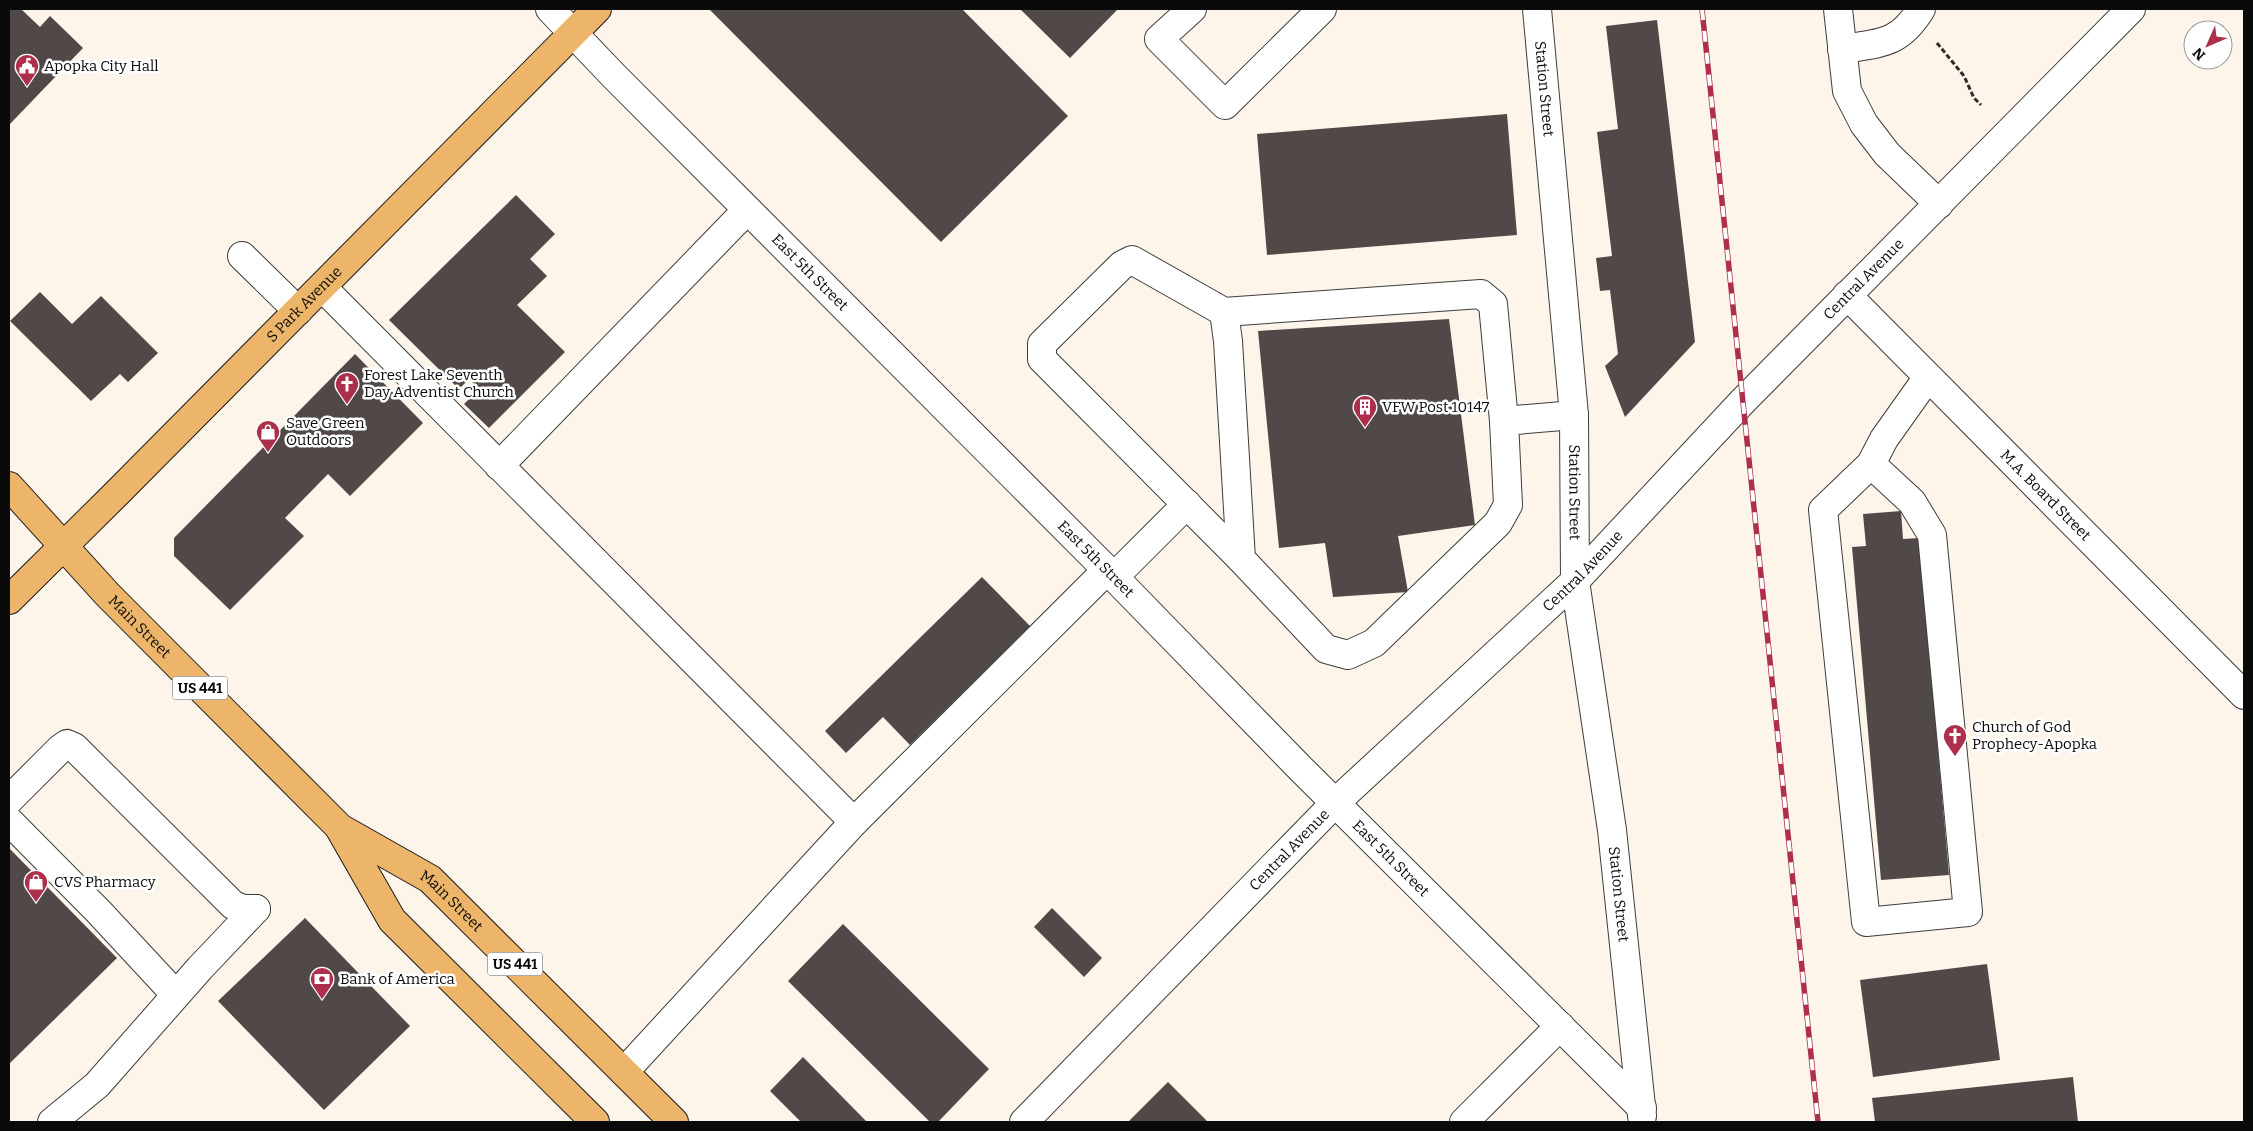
<svg xmlns="http://www.w3.org/2000/svg" width="2253" height="1131" viewBox="0 0 2253 1131" font-family="Bitter,serif">
<style>
.building{fill:#514947}
.lines{fill:none;stroke-linecap:round;stroke-linejoin:round}
.minor-casing{stroke:#3d3d3d;stroke-width:30}
.major-casing{stroke:#1b1b1b;stroke-width:30}
.path{stroke:#2c2c2c;stroke-width:3;stroke-dasharray:5 2.5;stroke-linecap:butt}
.minor{stroke:#fff;stroke-width:28}
.major{stroke:#edb569;stroke-width:28}
.rail-casing{stroke:#ad2f4b;stroke-width:5.5}
.rail{stroke:#fff;stroke-width:4;stroke-dasharray:11;stroke-linecap:butt}
.labels{text-anchor:middle;stroke-width:5;stroke-linejoin:round;paint-order:stroke}
.shield{fill:#fff;stroke:#545454;stroke-width:1}
.shield-label{font-size:14px;font-weight:bold;fill:#0a0a0a}
.poi-label{font-size:15px;fill:#0a0a0a;stroke:#fff;text-anchor:start}
.street-label{font-size:15px;fill:#0a0a0a;stroke:#fff}
</style>
<rect width="100%" height="100%" fill="#fdf5e9"/>
<!-- building -->
<g class="building">
<path d="M9 9H21L40 27 50 16 83 48 9 125Z"/>
<path d="M711 9H962L1068 116 941 242 710 10Z"/>
<path d="M1020 9H1118L1070 58Z"/>
<path d="M1657 20 1695 342 1625 417 1605 366 1618 354 1610 290 1600 291 1596 258 1612 256 1597 132 1618 129 1606 26Z"/>
<path d="M1507 114 1517 235 1267 255 1257 134Z"/>
<path d="M516 195 555 234 530 259 547 276 517 305 565 352 489 428 464 404 479 389 469 379 459 389 389 320Z"/>
<path d="M40 292 72 324 101 296 158 353 128 382 120 374 91 401 10 321Z"/>
<path d="M1449 319 1475 525 1398 536 1408 592 1333 597 1325 543 1279 548 1258 331Z"/>
<path d="M355 354 423 423 350 496 328 474 285 518 304 536 230 610 174 556V538Z"/>
<path d="M1901 511 1903 539 1919 538 1949 875 1881 880 1852 547 1866 546 1863 514Z"/>
<path d="M982 577 1030 626 910 745 883 717 846 753 825 731Z"/>
<path d="M9 848 117 958 9 1064Z"/>
<path d="M1052 908 1102 958 1084 977 1034 927Z"/>
<path d="M305 918 410 1026 324 1110 218 1001Z"/>
<path d="M843 924 989 1069 938 1122H930L788 981Z"/>
<path d="M1987 964 2000 1060 1873 1077 1860 980Z"/>
<path d="M803 1057 867 1122H801L770 1091Z"/>
<path d="M2073 1077 2078 1122H1875L1872 1098Z"/>
<path d="M1168 1082 1208 1122H1128Z"/>
</g>
<g class="lines">
<!-- minor casing -->
<g class="minor-casing">
<g id="minor">
<path id="s1" d="M550 9 613 75 1114 577 1299 767 1642 1108"/>
<path d="M1192 9 1159 39 1225 105 1322 9"/>
<path id="s2" d="M1537 9 1574 415 1575 581 1612 830 1642 1116"/>
<path d="M1838 9 1847 91 1864 124 1887 154 1939 204"/>
<path d="M1842 49C1880 43 1899 45 1921 9"/>
<path d="M242 256 298 311"/>
<path d="M322 287 854 822"/>
<path d="M1481 294 1493 304 1504 421 1508 505 1498 523 1374 643 1348 655 1326 649 1241 559 1228 341 1224 312Z"/>
<path id="s3" d="M1847 295 2244 695"/>
<path d="M1224 312 1132 260 1122 265 1042 344V359L1241 559"/>
<path d="M1504 421 1574 415"/>
<path d="M1871 464 1823 510 1866 922 1968 912 1932 535 1912 502 1871 464 1884 439 1928 377"/>
<path d="M499 466 747 210"/>
<path d="M1114 577 1187 504"/>
<path d="M9 800 60 749 67 744 74 747 233 905 243 909H256"/>
<path d="M9 821 99 912 176 995"/>
<path d="M624 1072 854 822 1107 570"/>
<path d="M52 1122 97 1085 200 968 256 909"/>
<path id="s4" d="M1024 1122 1336 802 1575 581 1743 401 2131 9"/>
<path d="M1464 1122 1560 1026"/>
</g>
</g>
<!-- major casing -->
<g class="major-casing">
<g id="major">
<path id="s5" d="M9 486 107 594 340 828 430 879 674 1122"/>
<path id="s6" d="M9 600 116 494 597 9"/>
<path d="M340 829 392 920 595 1122"/>
</g>
</g>
<!-- path -->
<path class="path" d="M1937 43 1964 76 1974 98 1981 105"/>
<!-- minor -->
<use href="#minor" class="minor"/>
<!-- major -->
<use href="#major" class="major"/>
<!-- rail casing -->
<g class="rail-casing">
<path id="rail" d="M1702 9 1818 1122"/>
</g>
<!-- rail -->
<use href="#rail" class="rail"/>
</g>
<!-- icons -->
<defs>
<g id="civic-pin" transform="scale(1.25)"><path d="M0 17L-7.5 6A9.5 9.5 0 1 1 7.5 6Z" fill="#ad2f4b" stroke="#fff"/><path d="M-.6-6.5H3V-4.5H.6V-3L4-1V1h2V6H-6V1h2V-1L-.6-3ZM-1.2 2.5V6h2.4V2.5Z" fill="#fff"/></g>
<g id="church-pin" transform="scale(1.25)"><path d="M0 17L-7.5 6A9.5 9.5 0 1 1 7.5 6Z" fill="#ad2f4b" stroke="#fff"/><path d="M-1.2-6h2.4v3.5h3.3v2.4h-3.3V6h-2.4V-.1h-3.3v-2.4h3.3Z" fill="#fff"/></g>
<g id="building-pin" transform="scale(1.25)"><path d="M0 17L-7.5 6A9.5 9.5 0 1 1 7.5 6Z" fill="#ad2f4b" stroke="#fff"/><path d="M-4-6H4V6H1V3H-1V6H-4ZM-2.5-4.3h1.7v1.8h-1.7ZM.8-4.3h1.7v1.8H.8ZM-2.5-1h1.7V.8h-1.7ZM.8-1h1.7V.8H.8Z" fill="#fff"/></g>
<g id="shop-pin" transform="scale(1.25)"><path d="M0 17L-7.5 6A9.5 9.5 0 1 1 7.5 6Z" fill="#ad2f4b" stroke="#fff"/><path d="M-5-2.5h2.3a2.7 3.5 0 0 1 5.4 0H5L5.5 6h-11ZM-1.5-2.5h3a1.5 2.3 0 0 0-3 0Z" fill="#fff"/></g>
<g id="bank-pin" transform="scale(1.25)"><path d="M0 17L-7.5 6A9.5 9.5 0 1 1 7.5 6Z" fill="#ad2f4b" stroke="#fff"/><path d="M-6-4H6V4H-6ZM0-2.3a2.3 2.3 0 1 0 0 4.6a2.3 2.3 0 1 0 0-4.6Z" fill="#fff"/></g>
</defs>
<g fill-rule="evenodd">
<use href="#civic-pin" x="27" y="66"/>
<use href="#church-pin" x="347" y="384"/>
<use href="#building-pin" x="1365" y="407"/>
<use href="#shop-pin" x="268" y="432"/>
<use href="#church-pin" x="1955" y="736"/>
<use href="#shop-pin" x="36" y="882"/>
<use href="#bank-pin" x="322" y="979"/>
</g>
<g class="labels">
<!-- shield labels -->
<g class="shield">
<rect x="172.5" y="676.5" width="55" height="23" rx="4"/>
<rect x="487.5" y="952.5" width="55" height="23" rx="4"/>
</g>
<g class="shield-label">
<text x="200" y="693">US 441</text>
<text x="515" y="969">US 441</text>
</g>
<!-- poi labels -->
<g class="poi-label">
<text x="44" y="71">Apopka City Hall</text>
<text x="364" y="380">Forest Lake Seventh<tspan x="364" dy="17">Day Adventist Church</tspan></text>
<text x="1382" y="412">VFW Post 10147</text>
<text x="286" y="428">Save Green<tspan x="286" dy="17">Outdoors</tspan></text>
<text x="1972" y="732">Church of God<tspan x="1972" dy="17">Prophecy-Apopka</tspan></text>
<text x="54" y="887">CVS Pharmacy</text>
<text x="340" y="984">Bank of America</text>
</g>
<!-- street labels -->
<g class="street-label">
<text dy="5" stroke="none"><textPath href="#s2" startOffset="80">Station Street</textPath></text>
<text dy="5" stroke="none"><textPath href="#s1" startOffset="370">East 5th Street</textPath></text>
<text dy="5" stroke="none"><textPath href="#s4" startOffset="1190">Central Avenue</textPath></text>
<text dy="5" stroke="none"><textPath href="#s6" startOffset="418">S Park Avenue</textPath></text>
<text dy="5" stroke="none"><textPath href="#s2" startOffset="485">Station Street</textPath></text>
<text dy="5" stroke="none"><textPath href="#s3" startOffset="282">M.A. Board Street</textPath></text>
<text dy="5" stroke="none"><textPath href="#s1" startOffset="775">East 5th Street</textPath></text>
<text dy="5" stroke="none"><textPath href="#s4" startOffset="785">Central Avenue</textPath></text>
<text dy="5" stroke="none"><textPath href="#s5" startOffset="192">Main Street</textPath></text>
<text dy="5" stroke="none"><textPath href="#s4" startOffset="380">Central Avenue</textPath></text>
<text dy="5" stroke="none"><textPath href="#s1" startOffset="1195">East 5th Street</textPath></text>
<text dy="5" stroke="none"><textPath href="#s2" startOffset="890">Station Street</textPath></text>
<text dy="5" stroke="none"><textPath href="#s5" startOffset="610">Main Street</textPath></text>
</g>
</g>
<!-- border -->
<rect width="2253" height="1131" fill="none" stroke="#0a0a0a" stroke-width="20"/>
<!-- north arrow -->
<g transform="translate(2208 45) rotate(225)"><circle r="24" fill="#ffffff" stroke="#9d9d9d"/>
<path d="M0-4L9 19L0 12L-9 19Z" fill="#ad2f4b"/>
<text y="-8" font-size="14" font-weight="bold" text-anchor="middle" fill="#0a0a0a">N</text>
</g>
</svg>
